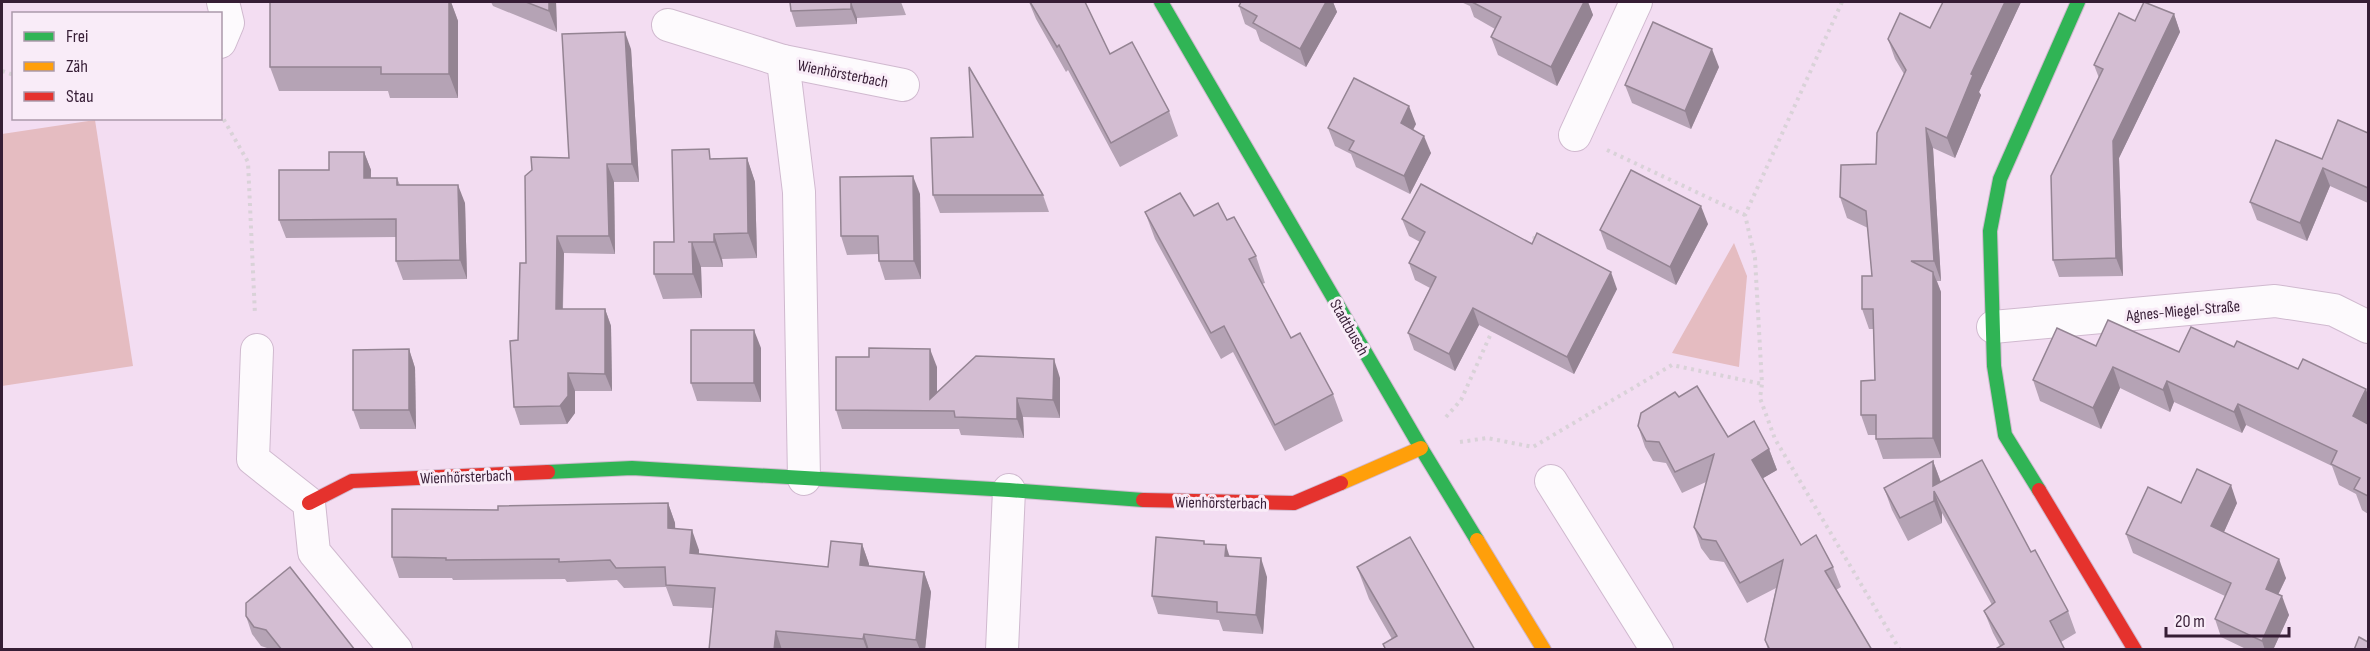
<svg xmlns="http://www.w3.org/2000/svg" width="2370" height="651" viewBox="0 0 2370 651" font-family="'Sofia Sans Condensed',sans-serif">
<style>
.green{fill:#e5bcc1}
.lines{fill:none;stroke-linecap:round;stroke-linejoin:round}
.street-casing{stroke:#d0b9cf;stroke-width:34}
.fast-casing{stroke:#d0b9cf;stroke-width:16}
.slow-casing{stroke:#d0b9cf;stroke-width:16}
.jam-casing{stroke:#d0b9cf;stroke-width:16}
.path{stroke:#d9d2d8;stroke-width:4;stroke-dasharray:3 4.5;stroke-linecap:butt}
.street{stroke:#fdfafd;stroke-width:32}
.fast{stroke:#30b455;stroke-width:14}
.slow{stroke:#ff9f0a;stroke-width:14}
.jam{stroke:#e5322d;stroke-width:14}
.wall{fill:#b5a3b5}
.shaded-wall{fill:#948493}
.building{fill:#d3bdd2;stroke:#948493;stroke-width:1.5}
.labels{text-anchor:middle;stroke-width:6;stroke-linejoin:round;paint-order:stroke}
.street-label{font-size:16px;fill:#361d35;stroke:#f9ecf8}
</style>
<rect width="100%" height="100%" fill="#f3ddf2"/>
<!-- green -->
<g class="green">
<path d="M95 120 133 366 2 386V134Z"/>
<path d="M1734 243 1747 276 1739 367 1672 353Z"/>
</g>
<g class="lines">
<!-- street casing -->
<g class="street-casing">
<g id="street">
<path d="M668 25 783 61 799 192 804 479"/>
<path d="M220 42 228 23 223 2"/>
<path d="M783 61 903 85"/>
<path d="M1575 135 1636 2"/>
<path d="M1993 327 2275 301 2334 310 2368 327"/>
<path d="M257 350 253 459 309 503 314 552 396 650"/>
<path d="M1551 481 1657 650"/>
<path d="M1002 650 1009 490"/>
</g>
</g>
<!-- fast casing -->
<g class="fast-casing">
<g id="fast">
<path d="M1161 2 1421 448 1477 540"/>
<path d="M548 472 632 468 1009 490 1143 500"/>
<path d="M2039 490 2005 435 1994 366 1990 231 2000 179 2078 2"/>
</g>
</g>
<!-- slow casing -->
<g class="slow-casing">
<g id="slow">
<path d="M1341 483 1421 448"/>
<path d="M1477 540 1544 650"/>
</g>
</g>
<!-- jam casing -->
<g class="jam-casing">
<g id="jam">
<path d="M2039 490 2135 650"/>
<path d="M1143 500 1294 503 1341 483"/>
<path d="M309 503 352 481 548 472"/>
</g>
</g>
<!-- path -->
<g class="path">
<path d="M1842 2 1745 215 1755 258 1762 384 1760 398 1775 439 1900 650"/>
<path d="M2 71 14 75"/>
<path d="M220 113 248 162 255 315"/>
<path d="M1607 150 1745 215"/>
<path d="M1531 246 1535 236"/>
<path d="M1446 417 1461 400 1493 329"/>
<path d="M1460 442 1487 438 1533 447 1672 365 1762 384"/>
</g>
<!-- street -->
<use href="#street" class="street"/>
<!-- fast -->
<use href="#fast" class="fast"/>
<!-- slow -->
<use href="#slow" class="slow"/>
<!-- jam -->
<use href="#jam" class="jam"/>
</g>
<!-- wall -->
<g class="wall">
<path d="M270 2H451L458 21V98H390L388 91H279L270 67Z"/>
<path d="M491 2H556L557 32 493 6Z"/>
<path d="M790 2H901L906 15 857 18V24L796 27 791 11Z"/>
<path d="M1029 2H1089L1085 3 1110 54 1169 111 1178 136 1120 167 1068 70 1066 72 1036 19Z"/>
<path d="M1241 2H1333L1337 12 1306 67 1260 41 1256 30 1245 24 1239 6Z"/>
<path d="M1461 2H1588L1593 15 1557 86 1498 55 1491 37 1495 29 1474 17 1470 6Z"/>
<path d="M1943 2H2021L1979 92 1981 95 1955 158 1933 148 1941 281H1937L1941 292V458L1883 459 1876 439V435H1868L1861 415 1875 380 1874 329H1869L1862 309 1872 276 1868 228 1847 218 1840 197 1876 164 1904 74 1895 59 1888 39 1930 28Z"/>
<path d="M2174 14 2180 32 2119 158 2123 276 2059 277 2053 260 2099 78 2094 65 2135 21Z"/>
<path d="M631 49 639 182H614L615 254 564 253 563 309H605L611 326 612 391H575V413L567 424 520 425 514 407 518 340 526 263 569 158Z"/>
<path d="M1719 67 1691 129 1632 103 1625 85Z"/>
<path d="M1416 124 1413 130 1431 153 1410 194 1356 167 1351 154 1335 146 1328 128Z"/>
<path d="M2368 133V203L2330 186 2307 241 2257 220 2250 202 2322 159Z"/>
<path d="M973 137 1043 195 1049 212 940 213 933 195Z"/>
<path d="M364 152 371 170V178H397L400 185 465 203 467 279 403 280 396 261V237L286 238 279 220 329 170Z"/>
<path d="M713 158H747L755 182 757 258 722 259 723 267H701L702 298 663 299 654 274 674 242Z"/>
<path d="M920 194 921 279 885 280 879 261V254L847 255 841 236Z"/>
<path d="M1145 212 1194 216 1227 220 1256 256 1265 283 1262 284 1291 338 1333 394 1343 421 1285 451 1233 352 1221 359 1155 239Z"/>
<path d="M1402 219 1617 289 1574 374 1479 325 1455 371 1414 350 1408 333 1430 288 1415 280 1409 263 1420 242 1409 236Z"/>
<path d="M1708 224 1676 285 1607 249 1600 230Z"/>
<path d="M2096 346 2179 352 2234 347 2298 369 2366 389 2368 396V514L2362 510 2356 494 2339 485 2332 466 2246 425 2242 433 2174 402 2170 412 2120 388 2101 429 2040 401 2033 380Z"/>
<path d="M761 348V402L697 401 691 383Z"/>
<path d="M409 349 415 368 416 429H360L353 410Z"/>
<path d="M937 367V393L1060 378V418L1023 417 1024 438 961 435 959 429H842L836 410Z"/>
<path d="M1679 397 1728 437 1769 449 1777 470 1763 478 1801 545 1833 567 1841 587 1836 590 1872 650H1768L1765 640 1776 588 1747 603 1724 562 1710 560 1701 548 1694 527 1706 482 1682 493 1666 463 1653 461 1645 447 1638 426Z"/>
<path d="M1933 461 1941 482 2031 552 2068 611 2076 633 2061 642 2000 646 1993 633 1984 611 1992 605 1942 513V523L1908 541 1892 510 1884 488Z"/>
<path d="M668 503 675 523V529L699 550V554L828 567 862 544 869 564V566L924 572 931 592 925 650H709L713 608 673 606 666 587 624 588 617 580 567 582 565 579 453 580 452 578H399L392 557 498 510Z"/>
<path d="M2181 503H2237L2224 532 2286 578 2278 595 2289 615 2273 650H2248L2221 637 2215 619 2225 596 2133 553 2126 534Z"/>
<path d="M1204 541 1205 544 1267 577 1263 634 1223 631 1219 620 1158 614 1152 596Z"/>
<path d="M1357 567 1475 650H1385L1383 644 1392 639 1369 599Z"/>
<path d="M246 616 355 650H273L261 646 252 634Z"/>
</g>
<!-- shaded-wall -->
<g class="shaded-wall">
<path d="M449 2H451L458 21V98L449 74Z"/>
<path d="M549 2H556L557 32 549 11Z"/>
<path d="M851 2 857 18V24L851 9Z"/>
<path d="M1326 2H1333L1337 12 1306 67 1300 49Z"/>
<path d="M1584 2H1588L1593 15 1557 86 1551 67Z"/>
<path d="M2005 2H2021L1979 92 1981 95 1955 158 1947 138 1971 74Z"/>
<path d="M2174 14 2180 32 2119 158 2123 276 2116 258 2113 141Z"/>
<path d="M625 32 631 49 639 182 632 164Z"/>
<path d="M1712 49 1719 67 1691 129 1685 111Z"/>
<path d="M1409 106 1416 124 1407 141 1401 123Z"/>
<path d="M1926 128 1933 148 1941 281 1934 261Z"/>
<path d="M1424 136 1431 153 1410 194 1404 176Z"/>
<path d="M364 152 371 170 370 196 364 178Z"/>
<path d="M747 158 755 182 757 258 748 233Z"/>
<path d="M607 164 614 182 615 254 609 236Z"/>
<path d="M2323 168 2330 186 2307 241 2300 223Z"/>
<path d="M913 176 920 194 921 279 914 261Z"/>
<path d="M458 185 465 203 467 279 460 260Z"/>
<path d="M1701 206 1708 224 1676 285 1670 267Z"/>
<path d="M714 234 722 259 723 267 714 242Z"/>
<path d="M557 236 564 253 562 327 556 309Z"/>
<path d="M692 242 701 267 702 298 693 274Z"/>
<path d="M1611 272 1617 289 1574 374 1567 357Z"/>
<path d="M1933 272 1941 292V458L1933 438Z"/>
<path d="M1473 308 1479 325 1455 371 1449 354Z"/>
<path d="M605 309 611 326 612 391 605 374Z"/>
<path d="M754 330 761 348V402L754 383Z"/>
<path d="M409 349 415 368 416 429 409 410Z"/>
<path d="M930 349 937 367V411L930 399Z"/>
<path d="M1054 359 1060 378V418L1053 400Z"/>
<path d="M2113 367 2120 388 2101 429 2093 408Z"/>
<path d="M568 373 575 391V413L567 424 560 406Z"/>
<path d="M2167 381 2174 402 2170 412 2163 390Z"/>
<path d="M2366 389 2368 396V422L2361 437 2353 416Z"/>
<path d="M1017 398 1023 417 1024 438 1017 419Z"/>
<path d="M2238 404 2246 425 2242 433 2234 412Z"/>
<path d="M1769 449 1777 470 1760 480 1752 460Z"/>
<path d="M1933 461 1941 483 1933 486Z"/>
<path d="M2231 485 2237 503 2218 545 2211 526Z"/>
<path d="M1934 491 1942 513V523L1934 501Z"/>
<path d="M668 503 675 523 676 549 668 528Z"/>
<path d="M692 530 699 550 698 573 690 553Z"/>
<path d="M862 544 869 564 867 585 860 565Z"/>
<path d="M1226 545 1232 564 1225 556Z"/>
<path d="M1261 558 1267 577 1263 634 1256 615Z"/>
<path d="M2279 559 2286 578 2272 607 2266 589Z"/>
<path d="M924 572 931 592 925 650H920L916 640Z"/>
<path d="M2282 596 2289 615 2273 650H2265L2262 641Z"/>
<path d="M776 631 782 650H774Z"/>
<path d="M864 634 869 650H867L863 639Z"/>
</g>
<!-- building -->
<g class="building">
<path d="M270 2H449V74H381V67H270Z"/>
<path d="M526 2H549V11Z"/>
<path d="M790 2H863H851V9L791 11Z"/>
<path d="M1030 2H1085L1110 54 1132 42 1169 111 1111 143 1059 45 1057 47Z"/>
<path d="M1241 2H1326L1300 49 1253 23 1257 16 1239 6Z"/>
<path d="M1472 2H1584L1551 67 1491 37 1501 17Z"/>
<path d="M1943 2H2005L1971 74 1973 75 1947 138 1926 128 1934 261H1911L1933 272V438L1876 439V415H1861V381L1875 380 1873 309H1862V276H1872L1866 211 1840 197 1841 165 1876 164 1877 133 1906 70 1888 39 1900 13 1930 28Z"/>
<path d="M2144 2 2174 14 2113 141 2116 258 2053 260 2051 176 2103 69 2094 65 2119 13 2135 21Z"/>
<path d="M1653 22 1712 49 1685 111 1625 85Z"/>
<path d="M625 32 632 164H607L609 236H557L556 309H605V374L568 373V396L560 406 514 407 510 341 518 340 520 263H526L525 176 532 170 531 157 569 158 562 34Z"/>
<path d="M969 67 1043 195H933L931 138 973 137Z"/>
<path d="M1354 78 1409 106 1401 123 1424 136 1404 176 1349 150 1354 141 1328 128Z"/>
<path d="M2338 120 2368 133V188L2323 168 2300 223 2250 202 2276 140 2322 159Z"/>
<path d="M709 149 710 159 747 158 748 233 714 234V242H688H692L693 274H654V242H674L672 150Z"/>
<path d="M329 152H364V178H397V185H458L460 260 396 261V219L279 220V170H329Z"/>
<path d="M1631 170 1701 206 1670 267 1600 230Z"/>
<path d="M913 176 914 261H879L878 236H841L840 177Z"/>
<path d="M1421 184 1532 244 1537 233 1611 272 1567 357 1473 308 1449 354 1408 333 1436 277 1409 263 1425 232 1402 219Z"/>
<path d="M1180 193 1194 216 1218 203 1227 220 1234 217 1256 256 1249 259 1291 338 1300 333 1333 394 1275 425 1224 326 1211 333 1145 212Z"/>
<path d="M2108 320 2179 352 2191 327 2234 347 2237 341 2298 369 2303 359 2366 389 2353 416 2368 424V496L2354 489 2360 478 2331 464 2337 451 2238 404 2234 412 2167 381 2163 390 2113 367 2093 408 2033 380 2057 328 2096 346Z"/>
<rect x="691" y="330" width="63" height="53"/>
<path d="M869 348 930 349V399L976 356 1054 359 1053 400 1017 398V419L955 417 954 411 836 410V357H869Z"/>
<path d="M409 349V410H353V350Z"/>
<path d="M1697 386 1728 437 1754 421 1769 449 1752 460 1801 545 1816 535 1833 567 1825 571 1872 650H1770L1765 640 1783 560 1740 583 1716 541 1702 539 1694 527 1714 454 1675 472 1659 442 1646 441 1638 426 1641 413 1675 392 1679 397Z"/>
<path d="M1982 460 2031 552 2035 550 2068 611 2050 621 2065 650H1994L2004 644 1984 611 1995 602 1934 491V501L1900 518 1884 488 1933 461V486Z"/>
<path d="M2197 469 2231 485 2211 526 2279 559 2266 589 2282 596 2262 641 2215 619 2231 583 2126 534 2148 487 2181 503Z"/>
<path d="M668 503V528L692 530 690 553 828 567 831 541 862 544 860 565 924 572 916 640 864 634 863 639 776 631 774 650H709L715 588 666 585 665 567 616 568 610 560 559 562V559L446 560V558L392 557V509L498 510V506Z"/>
<path d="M1156 537 1204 541V544L1226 545 1225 556 1261 558 1256 615 1217 612V602L1152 596Z"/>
<path d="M1410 537 1475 650H1386L1383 644 1397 636 1357 567Z"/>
<path d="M290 567 355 650H282L266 630 254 627 246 616V603Z"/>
<path d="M2359 637 2368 642V650H2354Z"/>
</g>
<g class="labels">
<!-- street labels -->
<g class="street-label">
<text transform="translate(843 73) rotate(11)" y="6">Wienhörsterbach</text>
<text transform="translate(2183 310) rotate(-5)" y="6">Agnes-Miegel-Straße</text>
<text transform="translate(1350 327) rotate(60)" y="6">Stadtbusch</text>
<text transform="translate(466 476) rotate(-2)" y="6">Wienhörsterbach</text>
<text transform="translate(1221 502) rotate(1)" y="6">Wienhörsterbach</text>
</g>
</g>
<!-- border -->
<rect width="2370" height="651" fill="none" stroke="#361d35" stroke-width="6"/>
<!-- legend -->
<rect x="12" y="12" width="210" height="108" fill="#f9ecf8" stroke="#ab99aa" stroke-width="1.5"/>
<rect x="24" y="32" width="30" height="9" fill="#30b455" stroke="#ab99aa" stroke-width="1.5"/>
<text x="66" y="42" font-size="18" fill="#361d35">Frei</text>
<rect x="24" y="62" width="30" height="9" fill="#ff9f0a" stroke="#ab99aa" stroke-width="1.5"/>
<text x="66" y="72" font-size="18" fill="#361d35">Zäh</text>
<rect x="24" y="92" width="30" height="9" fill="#e5322d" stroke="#ab99aa" stroke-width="1.5"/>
<text x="66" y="102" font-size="18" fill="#361d35">Stau</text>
<!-- scale -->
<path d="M2166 627v9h123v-9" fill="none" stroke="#361d35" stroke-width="3"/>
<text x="2175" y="627" font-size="18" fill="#361d35" stroke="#f9ecf8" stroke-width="4.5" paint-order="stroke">20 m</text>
</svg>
